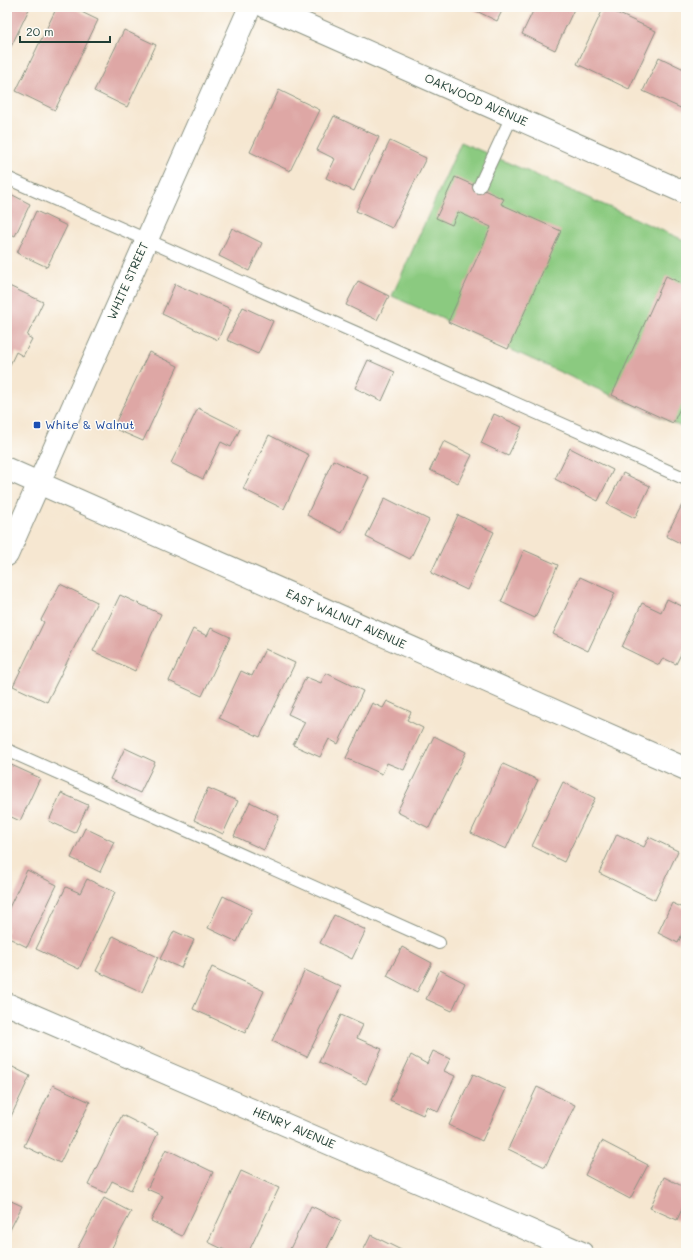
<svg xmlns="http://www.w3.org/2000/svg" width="693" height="1260" viewBox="0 0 693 1260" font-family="Mali,sans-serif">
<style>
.green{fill:#8bca80;stroke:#55845a}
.building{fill:#dea7a5}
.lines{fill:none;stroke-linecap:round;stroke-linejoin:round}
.service-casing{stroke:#8a9282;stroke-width:14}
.minor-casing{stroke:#8a9282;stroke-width:24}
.service{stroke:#fff;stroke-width:12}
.minor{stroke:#fff;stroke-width:22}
.transit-dot{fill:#1a4fb4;stroke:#fdfcf7;stroke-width:1.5}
.labels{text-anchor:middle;stroke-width:3;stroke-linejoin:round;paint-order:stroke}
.street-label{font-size:12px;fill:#1f3d34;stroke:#fdfcf7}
.transit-label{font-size:12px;fill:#164399;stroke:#fdfcf7;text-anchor:start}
</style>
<rect width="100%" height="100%" fill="#fdfcf7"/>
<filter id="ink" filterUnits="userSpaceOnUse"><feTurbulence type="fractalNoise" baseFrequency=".025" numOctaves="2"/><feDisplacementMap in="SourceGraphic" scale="8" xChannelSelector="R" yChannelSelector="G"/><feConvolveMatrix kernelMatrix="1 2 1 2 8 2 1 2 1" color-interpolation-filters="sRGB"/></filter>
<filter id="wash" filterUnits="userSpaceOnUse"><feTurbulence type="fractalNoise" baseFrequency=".012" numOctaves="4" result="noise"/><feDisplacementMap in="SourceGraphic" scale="16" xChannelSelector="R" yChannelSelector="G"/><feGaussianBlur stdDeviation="0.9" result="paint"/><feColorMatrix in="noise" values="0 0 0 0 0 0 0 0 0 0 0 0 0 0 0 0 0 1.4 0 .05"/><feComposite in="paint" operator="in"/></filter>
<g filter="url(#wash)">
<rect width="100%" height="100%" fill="#f6e7d1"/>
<!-- green -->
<path class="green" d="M461 142 686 241V429L392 296Z"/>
<g id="blocks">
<!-- building -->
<g class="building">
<path d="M7 7H30L7 55Z"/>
<path d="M57 7H71L98 20 55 110 16 91Z"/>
<path d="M468 7H504L497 21Z"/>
<path d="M535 7H575L555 50 522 34Z"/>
<path d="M604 7 656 31 629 89 577 64Z"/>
<path d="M124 30 156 45 127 107 94 91Z"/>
<path d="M659 57 686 70 685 110 643 91Z"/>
<path d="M279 90 320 110 290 171 250 152Z"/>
<path d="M334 116 379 137 354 191 326 178 335 159 317 150Z"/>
<path d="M390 141 426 158 392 228 356 211Z"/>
<path d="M455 177 504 199 501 204 561 231 508 349 448 322 491 227 458 212 452 225 436 218Z"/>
<path d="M7 192 30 204 15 236 7 232Z"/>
<path d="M36 211 67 226 47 267 17 253Z"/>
<path d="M232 228 262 243 249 271 219 256Z"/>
<path d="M666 276 686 285V396L673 423 612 395Z"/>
<path d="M358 281 389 296 377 320 346 305Z"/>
<path d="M175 284 231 309 218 340 162 314Z"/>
<path d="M7 285 43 302 27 336 32 339 23 356 16 352 9 367H7Z"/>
<path d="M243 307 273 321 258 354 227 340Z"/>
<path d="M149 352 178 366 143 441 113 428Z"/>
<path d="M368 360 395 372 382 401 355 388Z"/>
<path d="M198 408 240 429 231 447 221 442 203 479 171 463Z"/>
<path d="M494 414 522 427 508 456 481 443Z"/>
<path d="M269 435 309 455 284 509 243 489Z"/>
<path d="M444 441 472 455 458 483 430 470Z"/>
<path d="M570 448 613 470 598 501 555 479Z"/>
<path d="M333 460 369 477 342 533 307 515Z"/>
<path d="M623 473 650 486 635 518 607 504Z"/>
<path d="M385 498 429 520 410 559 366 537Z"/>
<path d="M682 505 686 507V546L666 536Z"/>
<path d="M458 515 494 532 467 590 431 573Z"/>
<path d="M524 550 558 565 535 618 501 602Z"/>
<path d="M580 577 615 593 588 651 553 634Z"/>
<path d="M60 584 97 602 47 702 13 686 44 622 41 620Z"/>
<path d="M120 595 161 614 135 671 93 651Z"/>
<path d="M667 599 686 608V644L676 664 663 658 659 665 622 647 642 603 661 612Z"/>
<path d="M211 628 230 637 202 696 169 681 193 629 207 636Z"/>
<path d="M265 649 295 663 260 737 219 718 241 671 252 676Z"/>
<path d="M326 673 363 691 338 744 329 739 320 757 293 745 305 722 288 714 306 677 321 683Z"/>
<path d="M387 701 411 712 407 720 423 728 404 770 387 763 382 774 346 758 372 703 383 708Z"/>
<path d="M434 736 466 752 429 828 397 812Z"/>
<path d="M125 748 155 762 140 793 110 779Z"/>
<path d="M7 763 40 778 20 821 7 815Z"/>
<path d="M503 764 538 780 506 849 471 833Z"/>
<path d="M563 782 595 798 564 862 532 846Z"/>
<path d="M208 788 238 801 223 834 194 820Z"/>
<path d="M61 793 88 805 75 833 49 821Z"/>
<path d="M250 802 279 816 264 850 234 836Z"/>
<path d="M85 828 114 842 100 872 71 858Z"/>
<path d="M617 834 644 847 649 837 678 851 655 900 599 873Z"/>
<path d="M27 870 57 885 27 947 7 937V912Z"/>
<path d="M87 879 115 892 79 969 36 949 66 887 80 893Z"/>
<path d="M223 896 252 910 237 942 208 928Z"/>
<path d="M672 903 686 909V925L678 943 658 933Z"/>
<path d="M334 915 366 930 352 959 320 943Z"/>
<path d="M174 931 194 940 181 968 160 959Z"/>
<path d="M113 936 158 957 142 992 96 971Z"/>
<path d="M402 947 432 963 417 992 387 976Z"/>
<path d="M212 967 264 991 245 1033 193 1009Z"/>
<path d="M305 970 341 987 307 1057 272 1041Z"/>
<path d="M440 970 465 983 452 1011 426 999Z"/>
<path d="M341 1015 363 1025 357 1038 382 1049 366 1084 319 1062Z"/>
<path d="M433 1051 450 1059 444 1071 455 1076 438 1112 427 1106 423 1115 390 1100 411 1055 427 1064Z"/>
<path d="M7 1064 30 1076 7 1125Z"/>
<path d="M473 1074 506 1089 482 1141 449 1125Z"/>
<path d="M53 1085 90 1102 60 1163 24 1146Z"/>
<path d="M537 1087 575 1105 545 1167 508 1149Z"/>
<path d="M122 1115 158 1133 131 1190 112 1181 106 1193 88 1185Z"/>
<path d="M602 1141 648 1165 630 1199 585 1175Z"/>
<path d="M166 1149 213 1172 182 1236 151 1221 163 1196 147 1189Z"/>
<path d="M241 1171 279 1188 248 1253H231L208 1242Z"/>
<path d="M664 1177 686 1188V1200L677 1220 650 1208Z"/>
<path d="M104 1198 131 1212 109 1253H75Z"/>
<path d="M7 1199 22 1206 8 1234H7Z"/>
<path d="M311 1206 341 1220 325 1253H288Z"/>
<path d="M371 1235 403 1251V1253H362Z"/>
</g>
</g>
</g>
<g filter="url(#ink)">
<use href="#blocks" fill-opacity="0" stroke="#8a9282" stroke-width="1"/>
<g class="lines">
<!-- service casing -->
<g class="service-casing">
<g id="service">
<path d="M7 178 686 479"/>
<path d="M479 187 512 116"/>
<path d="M7 750 439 943"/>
</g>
</g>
<!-- minor casing -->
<g class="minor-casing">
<g id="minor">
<path d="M266 7 686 193"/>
<path d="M7 469 686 769"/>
<path d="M7 555 250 7"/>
<path d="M7 1004 582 1253"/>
</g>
</g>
<!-- service -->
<use href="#service" class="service"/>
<!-- minor -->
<use href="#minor" class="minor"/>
</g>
</g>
<!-- markers -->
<rect class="transit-dot" x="33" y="421" width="8" height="8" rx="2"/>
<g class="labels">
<!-- street labels -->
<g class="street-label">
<text transform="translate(476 100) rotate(24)" y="4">OAKWOOD AVENUE</text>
<text transform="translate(128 281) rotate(-66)" y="4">WHITE STREET</text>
<text transform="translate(346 619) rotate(24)" y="4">EAST WALNUT AVENUE</text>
<text transform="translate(294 1128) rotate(23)" y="4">HENRY AVENUE</text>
</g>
<!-- transit labels -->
<g class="transit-label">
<text x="45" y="429">White &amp; Walnut</text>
</g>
</g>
<!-- margin -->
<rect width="693" height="1260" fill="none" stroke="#fdfcf7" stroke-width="24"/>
<!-- scale -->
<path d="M20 36v6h90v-6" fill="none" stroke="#1f3d34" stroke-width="2"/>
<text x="26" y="36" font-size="12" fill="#1f3d34" stroke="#fdfcf7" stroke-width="3" paint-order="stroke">20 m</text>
</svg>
